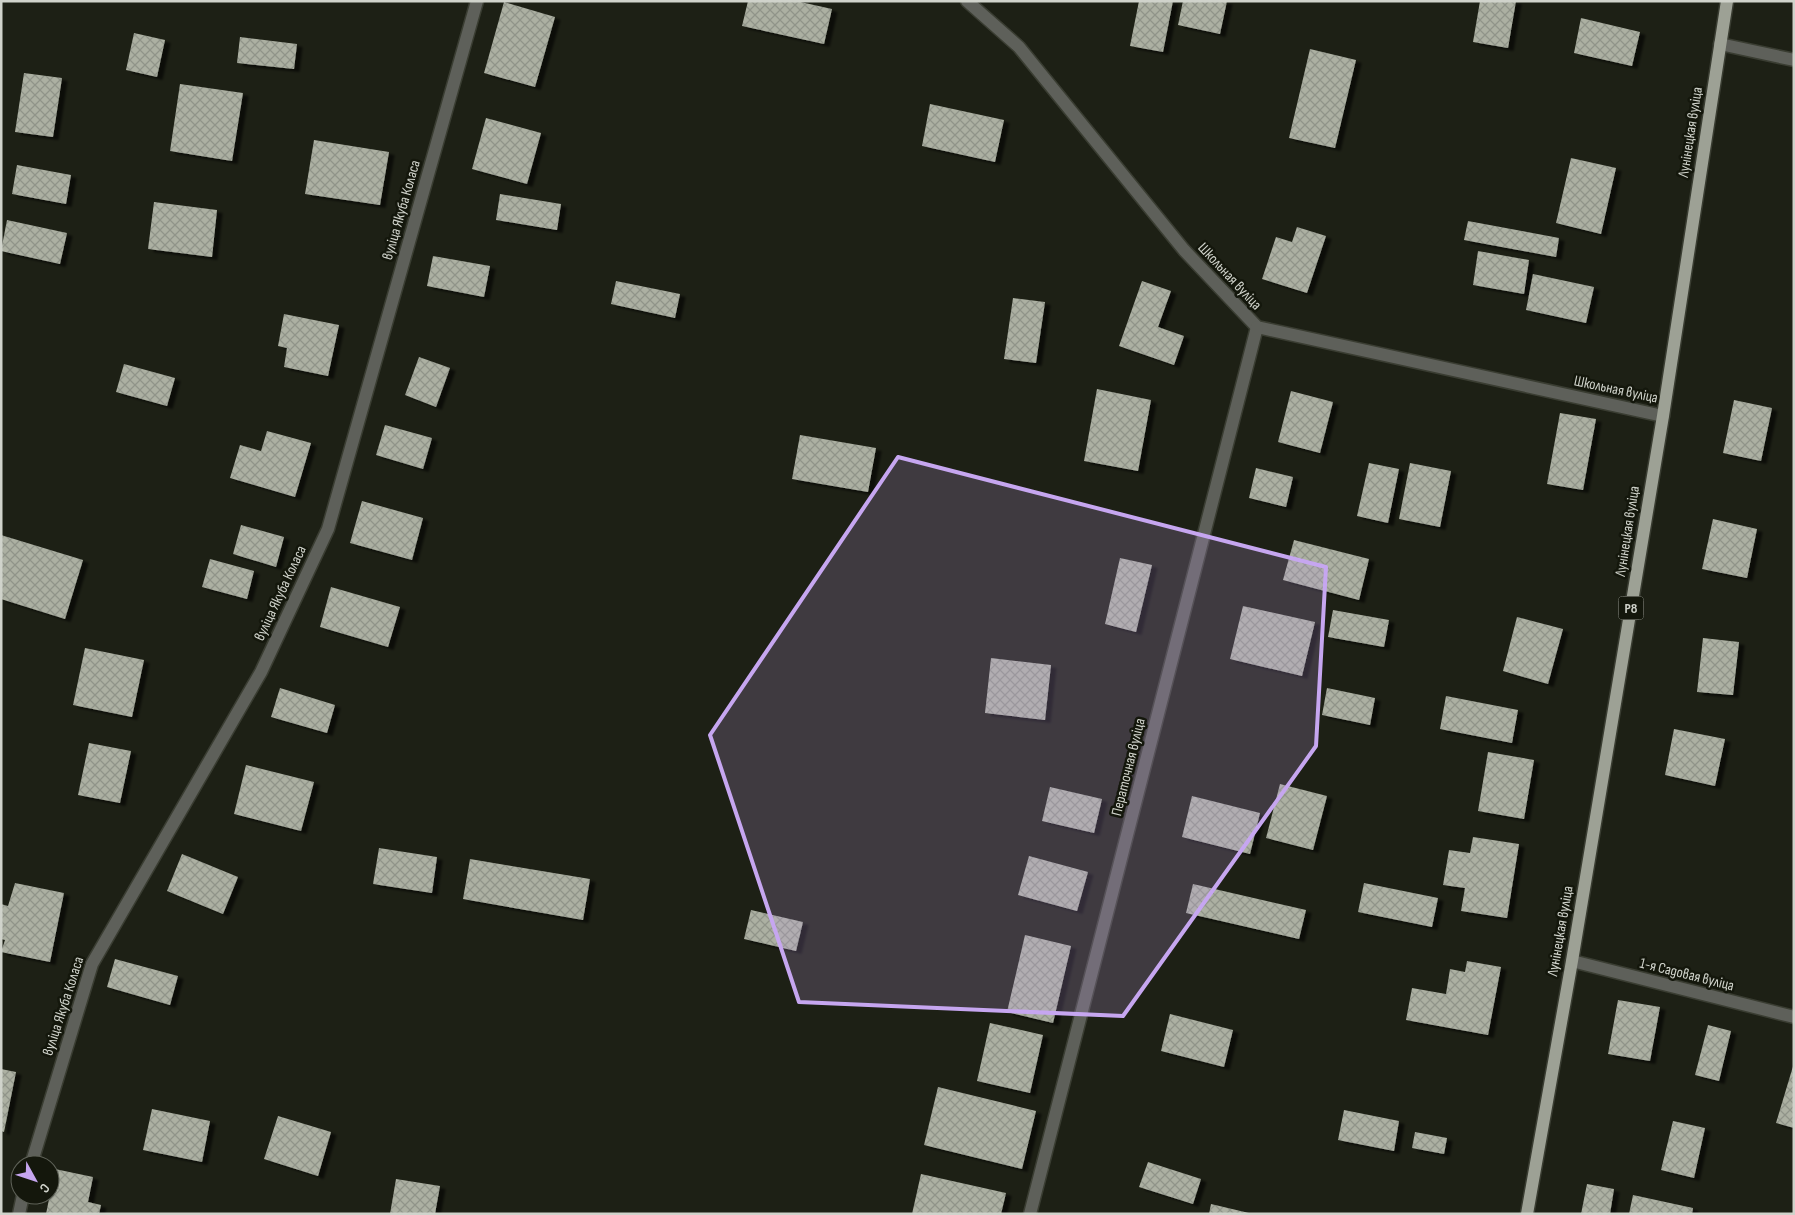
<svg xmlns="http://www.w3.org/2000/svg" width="1795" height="1215" viewBox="0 0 1795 1215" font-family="'Sofia Sans Condensed',sans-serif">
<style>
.building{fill:url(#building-cross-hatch);filter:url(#shadow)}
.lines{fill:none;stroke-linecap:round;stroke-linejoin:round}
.minor-casing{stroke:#3a3d32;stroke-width:15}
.major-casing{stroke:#3a3d32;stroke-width:15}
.minor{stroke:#5e605a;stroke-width:12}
.major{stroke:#9da195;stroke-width:12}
.marked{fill:#c6a6f0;fill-opacity:0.2;stroke:#c6a6f0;stroke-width:4;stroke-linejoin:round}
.labels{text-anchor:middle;stroke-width:5;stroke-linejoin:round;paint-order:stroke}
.shield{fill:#14170c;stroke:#989b92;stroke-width:1}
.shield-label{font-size:14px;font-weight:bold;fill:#d0d3cb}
.street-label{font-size:15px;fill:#d0d3cb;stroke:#14170c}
</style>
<defs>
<pattern id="building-cross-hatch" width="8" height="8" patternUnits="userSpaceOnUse" patternTransform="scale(1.25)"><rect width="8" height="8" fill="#acb0a2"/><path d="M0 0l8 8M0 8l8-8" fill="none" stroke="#909489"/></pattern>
<filter id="shadow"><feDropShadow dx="5.5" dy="3" stdDeviation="1" flood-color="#0009"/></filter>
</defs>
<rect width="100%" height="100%" fill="#1d2015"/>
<!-- building -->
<g class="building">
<path d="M748 1H796L832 9 824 44 742 26Z"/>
<path d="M1139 1H1173L1163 52 1130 46Z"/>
<path d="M1183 1H1227L1220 34 1178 25Z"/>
<path d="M1480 1H1516L1508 48 1473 42Z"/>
<path d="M504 2 555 17 535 87 484 73Z"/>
<path d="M1581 18 1640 32 1632 66 1574 53Z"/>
<path d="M134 33 165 40 157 77 126 70Z"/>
<path d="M240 37 297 44 294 69 237 63Z"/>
<path d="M1310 49 1356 60 1335 148 1289 138Z"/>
<path d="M24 73 62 78 53 137 15 132Z"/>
<path d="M180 84 243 93 232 161 170 151Z"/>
<path d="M930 104 1004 120 995 162 922 146Z"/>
<path d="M486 118 541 133 527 184 472 169Z"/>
<path d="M314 140 389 152 380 205 305 194Z"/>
<path d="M1571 158 1616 168 1601 234 1556 223Z"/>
<path d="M17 165 71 175 66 204 12 194Z"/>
<path d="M500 194 561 204 557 230 496 220Z"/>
<path d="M154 202 217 210 212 257 148 249Z"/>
<path d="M7 220 67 233 60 264 1 251Z"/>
<path d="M1468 221 1559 238 1556 257 1464 240Z"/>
<path d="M1297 227 1326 236 1307 293 1262 279 1276 237 1292 242Z"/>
<path d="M1478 251 1529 260 1524 294 1473 285Z"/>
<path d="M433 256 490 266 484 297 427 286Z"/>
<path d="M1533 274 1594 287 1586 323 1526 310Z"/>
<path d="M616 281 680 294 675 318 611 304Z"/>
<path d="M1142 281 1171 291 1158 327 1184 336 1174 365 1119 346Z"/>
<path d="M1013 298 1045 302 1036 363 1004 359Z"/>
<path d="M284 314 339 325 328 376 284 367 287 348 278 346Z"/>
<path d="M419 357 450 368 436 407 405 395Z"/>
<path d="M124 364 175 378 167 406 116 392Z"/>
<path d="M1097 389 1151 400 1138 471 1084 461Z"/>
<path d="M1291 391 1333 402 1320 453 1278 442Z"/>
<path d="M1734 400 1772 408 1761 461 1723 453Z"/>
<path d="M1560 413 1596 419 1583 490 1547 484Z"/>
<path d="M385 425 432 438 423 469 376 455Z"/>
<path d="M267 431 311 443 295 497 230 478 240 445 261 451Z"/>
<path d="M800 435 876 448 868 492 792 479Z"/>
<path d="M1369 463 1399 469 1388 523 1357 516Z"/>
<path d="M1410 463 1451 471 1440 527 1399 519Z"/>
<path d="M1256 468 1293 477 1286 507 1249 498Z"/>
<path d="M362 501 423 518 412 560 350 543Z"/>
<path d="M1713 519 1757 529 1747 578 1702 569Z"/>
<path d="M241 525 284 537 276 567 233 554Z"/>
<path d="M1 535 83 560 65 619 1 599Z"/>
<path d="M1294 540 1369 559 1359 600 1283 580Z"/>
<path d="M1120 558 1152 565 1136 632 1105 624Z"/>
<path d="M210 559 254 571 247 599 202 587Z"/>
<path d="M331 587 400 607 388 647 320 627Z"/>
<path d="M1243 606 1315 622 1302 676 1230 659Z"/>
<path d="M1333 610 1389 620 1384 647 1328 637Z"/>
<path d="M1517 617 1563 629 1548 684 1503 671Z"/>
<path d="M1703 638 1739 642 1733 695 1697 692Z"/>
<path d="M85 648 144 660 132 717 73 705Z"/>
<path d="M991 658 1051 665 1045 720 985 713Z"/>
<path d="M280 688 335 705 327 733 271 717Z"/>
<path d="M1327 688 1375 698 1370 725 1322 715Z"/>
<path d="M1446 696 1518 710 1512 743 1440 729Z"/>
<path d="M1674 729 1725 739 1715 786 1665 775Z"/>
<path d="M89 743 131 751 120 803 78 795Z"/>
<path d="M1488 752 1534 760 1524 819 1478 811Z"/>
<path d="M246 765 314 782 301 831 234 814Z"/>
<path d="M1280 784 1327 796 1313 850 1266 838Z"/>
<path d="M1050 787 1102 799 1094 833 1042 821Z"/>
<path d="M1192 796 1260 813 1250 854 1182 837Z"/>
<path d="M1473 837 1519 844 1507 918 1461 911 1465 888 1443 885 1449 850 1470 853Z"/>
<path d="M379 848 437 857 432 893 373 884Z"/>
<path d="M182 854 238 877 223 914 167 891Z"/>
<path d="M1029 856 1088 872 1077 911 1018 895Z"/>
<path d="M470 859 590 879 583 920 463 899Z"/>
<path d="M15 883 64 893 50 962 1 952 5 940 1 939V904L8 906Z"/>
<path d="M1364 883 1438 898 1432 927 1358 912Z"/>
<path d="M1193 884 1306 910 1299 939 1186 913Z"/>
<path d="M751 910 803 922 796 951 744 939Z"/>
<path d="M1025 935 1071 946 1053 1023 1007 1012Z"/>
<path d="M115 959 178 976 170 1005 107 987Z"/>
<path d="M1467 961 1501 967 1488 1035 1406 1020 1412 988 1446 994 1450 969 1465 972Z"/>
<path d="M1618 1000 1660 1007 1650 1061 1608 1054Z"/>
<path d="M1170 1014 1233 1030 1224 1067 1161 1051Z"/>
<path d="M990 1023 1043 1035 1030 1093 977 1081Z"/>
<path d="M1708 1025 1731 1031 1719 1081 1695 1075Z"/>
<path d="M1794 1063V1128L1776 1123Z"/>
<path d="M1 1069 16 1072 4 1132 1 1131Z"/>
<path d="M938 1087 1036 1111 1022 1169 924 1145Z"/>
<path d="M152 1109 210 1121 202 1162 143 1150Z"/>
<path d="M1344 1110 1399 1121 1394 1151 1338 1140Z"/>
<path d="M278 1116 331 1132 318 1176 264 1159Z"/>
<path d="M1673 1121 1705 1128 1694 1178 1661 1170Z"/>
<path d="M1415 1132 1447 1138 1444 1154 1412 1148Z"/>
<path d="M1148 1162 1201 1179 1193 1204 1139 1187Z"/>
<path d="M55 1169 93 1177 88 1202 101 1205 99 1214H46Z"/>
<path d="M921 1174 1006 1193 1001 1214H912Z"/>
<path d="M396 1179 440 1186 435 1214H390Z"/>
<path d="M1587 1184 1614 1189 1610 1214H1581Z"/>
<path d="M1633 1195 1693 1208 1692 1214H1629Z"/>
<path d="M1211 1204 1249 1213V1214H1209Z"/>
</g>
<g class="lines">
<!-- minor casing -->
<g class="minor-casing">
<g id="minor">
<path d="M967 1 1019 47 1184 250 1257 327 1663 416"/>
<path d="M1720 44 1794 60"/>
<path d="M1572 961 1794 1017"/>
<path d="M31 1165 92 964 261 672 328 529 477 1"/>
<path d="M19 1214 23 1195"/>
<path d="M1030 1214 1257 327"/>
</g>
</g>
<!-- major casing -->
<g class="major-casing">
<path id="major" d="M1527 1214 1572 961 1663 416 1727 1"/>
</g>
<!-- minor -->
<use href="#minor" class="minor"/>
<!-- major -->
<use href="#major" class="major"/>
</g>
<!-- marked area -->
<path class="marked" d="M898 457 1326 567 1316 746 1123 1016 799 1002 710 735Z"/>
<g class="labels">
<!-- shield labels -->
<rect class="shield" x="1618.5" y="596.5" width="25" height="23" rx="4"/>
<g class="shield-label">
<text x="1631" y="613">Р8</text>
</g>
<!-- street labels -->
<g class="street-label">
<text transform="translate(1690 132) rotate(-81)" y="5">Лунінецкая вуліца</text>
<text transform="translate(401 210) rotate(-74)" y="5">вуліца Якуба Коласа</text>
<text transform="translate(1230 276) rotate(47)" y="5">Школьная вуліца</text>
<text transform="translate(1616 389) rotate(12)" y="5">Школьная вуліца</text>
<text transform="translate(1627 531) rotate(-81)" y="5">Лунінецкая вуліца</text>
<text transform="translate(280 593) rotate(-65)" y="5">вуліца Якуба Коласа</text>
<text transform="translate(1128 767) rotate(-76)" y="5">Ператочная вуліца</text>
<text transform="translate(1560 931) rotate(-80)" y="5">Лунінецкая вуліца</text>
<text transform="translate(1687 974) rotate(14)" y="5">1-я Садовая вуліца</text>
<text transform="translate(63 1006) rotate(-72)" y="5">вуліца Якуба Коласа</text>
</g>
</g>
<!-- border -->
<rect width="1795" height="1215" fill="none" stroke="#d0d3cb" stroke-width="5"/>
<!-- north arrow -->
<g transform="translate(35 1180) rotate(130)"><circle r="24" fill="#14170c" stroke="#5f6258"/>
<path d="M0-4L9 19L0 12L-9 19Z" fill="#c6a6f0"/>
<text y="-8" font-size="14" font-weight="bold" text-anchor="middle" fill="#d0d3cb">С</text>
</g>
</svg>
